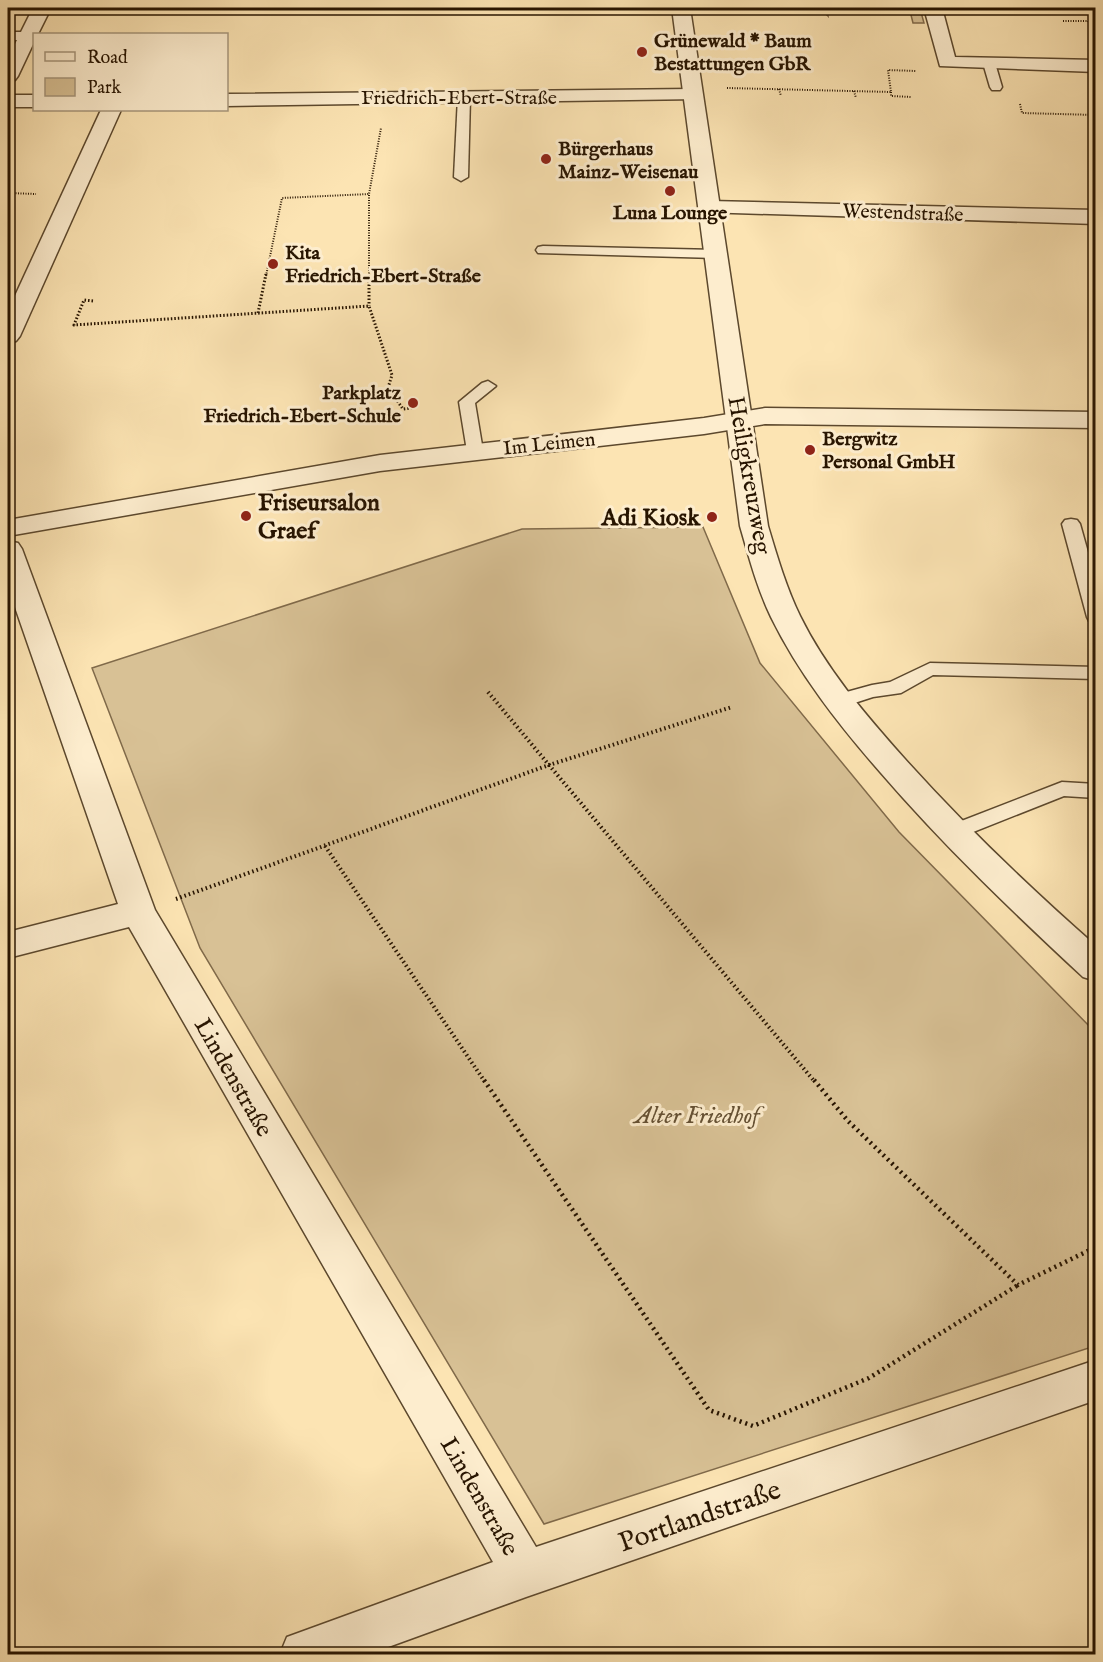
<svg xmlns="http://www.w3.org/2000/svg" width="1103" height="1662" viewBox="0 0 1103 1662" font-family="'IM FELL English',serif">
<style>
.green{fill:#d8c195;stroke:#806a4a;stroke-width:1.5}
.lines{fill:none;stroke-linecap:round;stroke-linejoin:round}
.service-casing{stroke:#5c482d;stroke-width:3}
.minor-casing{stroke:#5c482d;stroke-width:3}
.tertiary-casing{stroke:#5c482d;stroke-width:3}
.path-far3{stroke:#271400;stroke-width:2;stroke-dasharray:1 1.5;stroke-linecap:butt}
.path-far2{stroke:#271400;stroke-width:3;stroke-dasharray:1.5 2;stroke-linecap:butt}
.path-far1{stroke:#271400;stroke-width:4;stroke-dasharray:1.5 3;stroke-linecap:butt}
.path{stroke:#271400;stroke-width:4.5;stroke-dasharray:2 4;stroke-linecap:butt}
.service{fill:#fdedce;fill-rule:evenodd}
.minor{fill:#fdedce;fill-rule:evenodd}
.tertiary{fill:#fdedce;fill-rule:evenodd}
.poi-dot{fill:#8f2418;stroke:#fdedce;stroke-width:2}
.labels{text-anchor:middle;stroke-width:6;stroke-linejoin:round;paint-order:stroke}
.far-poi-label{font-size:20px;font-weight:bold;fill:#271400;stroke:#fdedce;text-anchor:start}
.far-street-label{font-size:20px;fill:#271400;stroke:#fdedce}
.street-label{font-size:24px;fill:#271400;stroke:#fdedce}
.poi-label{font-size:24px;font-weight:bold;fill:#271400;stroke:#fdedce;text-anchor:start}
.park-label{font-size:24px;font-style:italic;fill:#655134;stroke:#fdedce}
.near-street-label{font-size:28px;fill:#271400;stroke:#fdedce}
</style>
<rect width="100%" height="100%" fill="#fce4b3"/>
<filter id="stains"><feTurbulence type="fractalNoise" baseFrequency=".00333" numOctaves="4"/><feColorMatrix values="0 0 0 0 .2 0 0 0 0 .09 0 0 0 0 .02 0 0 0 .5 -.17"/></filter>
<radialGradient id="worn" r=".72"><stop offset=".6" stop-color="#630" stop-opacity="0"/><stop offset="1" stop-color="#630" stop-opacity=".3"/></radialGradient>
<!-- green -->
<g class="green">
<path d="M756 8 912 9 921 12 924 23H913L910 11 827 9 828 16C817 4 773 8 756 8Z"/>
<path d="M703 527 760 663 899 832 1095 1032V1346L544 1524 200 948 92 668 522 529Z"/>
</g>
<g class="lines">
<!-- service casing -->
<g class="service-casing">
<g id="service">
<path d="M8 32H28L34 36 28 40H8Z"/>
<path d="M989 59 995 63 1002 87 1000 90H992L990 87 983 63Z"/>
<path d="M464 93 470 97 468 177 461 181 454 177 458 97Z"/>
<path d="M543 246 716 250 723 254 716 258 538 253 536 250 538 247Z"/>
<path d="M488 381 496 386 475 403 483 451 475 456 467 451 459 402 482 383Z"/>
<path d="M1071 519 1077 520 1080 524 1096 581V623L1089 621 1087 617 1062 524 1065 520Z"/>
<path d="M930 663 1096 667V679L933 675 901 693 873 697 839 708 832 706 829 701 832 696 872 685 890 682Z"/>
<path d="M1062 782 1096 784V798L1064 796 953 840 946 837 942 832 946 827Z"/>
</g>
</g>
<!-- minor casing -->
<g class="minor-casing">
<g id="minor">
<path d="M33 8H51L38 34H34V42L18 76 15 80 8 82V58Z"/>
<path d="M924 8H942L955 57 1096 60V72L940 66Z"/>
<path d="M692 89 699 91 702 95 699 99 226 106V94Z"/>
<rect x="8" y="95" width="26" height="12"/>
<path d="M101 110H121L20 336 16 341 8 343V311Z"/>
<path d="M710 201 1096 210V224L702 212 699 207 702 202Z"/>
<path d="M765 408 1096 412V428L765 424 704 434 380 471 8 536V520L380 455 704 418Z"/>
<path d="M8 541 18 543 22 549 155 910 536 1547 1096 1360V1400L526 1597 369 1654H280L287 1637 493 1562 129 927 8 958V932L118 904 8 587Z"/>
</g>
</g>
<!-- tertiary casing -->
<g class="tertiary-casing">
<path id="tertiary" d="M672 8H690L768 526C777 556 786 587 800 616 826 669 865 714 904 758 964 825 1029 887 1096 946V981L1083 977C1013 912 944 846 881 773 839 725 799 674 771 617 757 588 749 557 740 526Z"/>
</g>
<!-- path-far3 -->
<g class="path-far3">
<path d="M1063 21H1088L1093 36"/>
<path d="M718 46 730 45"/>
<path d="M727 88 891 92 888 70 916 71"/>
<path d="M779 89 781 96"/>
<path d="M854 91 856 98"/>
<path d="M891 92V96L911 97"/>
<path d="M1020 104 1022 113 1096 115"/>
<path d="M8 193 36 194"/>
<path d="M266 276 282 198 369 194"/>
<path d="M369 276V194L381 128"/>
</g>
<!-- path-far2 -->
<g class="path-far2">
<path d="M369 274V306"/>
<path d="M93 301 84 300 74 325 369 306 392 375 388 388 403 409 417 407"/>
<path d="M258 313 266 274"/>
</g>
<!-- path-far1 -->
<g class="path-far1">
<path d="M488 692 549 765 732 707"/>
<path d="M325 846 485 1082"/>
<path d="M176 899 549 765 815 1082"/>
</g>
<!-- path -->
<g class="path">
<path d="M484 1080 709 1410 753 1426 869 1378 1018 1285"/>
<path d="M814 1080 848 1121 1018 1285 1096 1247"/>
</g>
<!-- service -->
<use href="#service" class="service"/>
<!-- minor -->
<use href="#minor" class="minor"/>
<!-- tertiary -->
<use href="#tertiary" class="tertiary"/>
</g>
<!-- markers -->
<g class="poi-dot">
<circle cx="642" cy="52" r="6"/>
<circle cx="546" cy="159" r="6"/>
<circle cx="670" cy="191" r="6"/>
<circle cx="273" cy="264" r="6"/>
<circle cx="413" cy="403" r="6"/>
<circle cx="810" cy="450" r="6"/>
<circle cx="246" cy="516" r="6"/>
<circle cx="712" cy="517" r="6"/>
</g>
<g class="labels">
<!-- far-poi labels -->
<g class="far-poi-label">
<text x="654" y="47">Grünewald * Baum<tspan x="654" dy="23">Bestattungen GbR</tspan></text>
<text x="558" y="155">Bürgerhaus<tspan x="558" dy="23">Mainz-Weisenau</tspan></text>
<text x="670" y="219" text-anchor="middle">Luna Lounge</text>
<text x="285" y="259">Kita<tspan x="285" dy="23">Friedrich-Ebert-Straße</tspan></text>
<text x="401" y="399" text-anchor="end">Parkplatz<tspan x="401" dy="23">Friedrich-Ebert-Schule</tspan></text>
<text x="822" y="445">Bergwitz<tspan x="822" dy="23">Personal GmbH</tspan></text>
</g>
<!-- far-street labels -->
<g class="far-street-label">
<text x="459" y="104">Friedrich-Ebert-Straße</text>
<text transform="translate(903 212) rotate(2)" y="7">Westendstraße</text>
<text transform="translate(549 443) rotate(-6)" y="7">Im Leimen</text>
</g>
<!-- street labels -->
<g class="street-label">
<text transform="translate(750 475) rotate(80)" y="8">Heiligkreuzweg</text>
<text transform="translate(234 1077) rotate(60)" y="8">Lindenstraße</text>
<text transform="translate(480 1496) rotate(60)" y="8">Lindenstraße</text>
</g>
<!-- poi labels -->
<g class="poi-label">
<text x="258" y="510">Friseursalon<tspan x="258" dy="28">Graef</tspan></text>
<text x="700" y="525" text-anchor="end">Adi Kiosk</text>
</g>
<!-- park labels -->
<g class="park-label">
<text x="697" y="1123">Alter Friedhof</text>
</g>
<!-- near-street labels -->
<g class="near-street-label">
<text transform="translate(699 1515) rotate(-19)" y="10">Portlandstraße</text>
</g>
</g>
<!-- margin -->
<rect width="1103" height="1662" fill="none" stroke="#fce4b3" stroke-width="30"/>
<rect x="9" y="9" width="1085" height="1644" fill="none" stroke="#271400" stroke-width="3"/>
<rect x="15" y="15" width="1073" height="1632" fill="none" stroke="#271400" stroke-width="1.5"/>
<!-- legend -->
<rect x="33" y="33" width="195" height="78" fill="#fdedce" stroke="#a7967c" stroke-width="1.5"/>
<rect x="45" y="52" width="30" height="9" fill="#fdedce" stroke="#a7967c" stroke-width="1.5"/>
<text x="87" y="63" font-size="18" fill="#271400">Road</text>
<rect x="45" y="78" width="30" height="18" fill="#d8c195" stroke="#a7967c" stroke-width="1.5"/>
<text x="87" y="93" font-size="18" fill="#271400">Park</text>
<rect width="100%" height="100%" filter="url(#stains)"/>
<rect width="100%" height="100%" fill="url(#worn)"/>
</svg>
